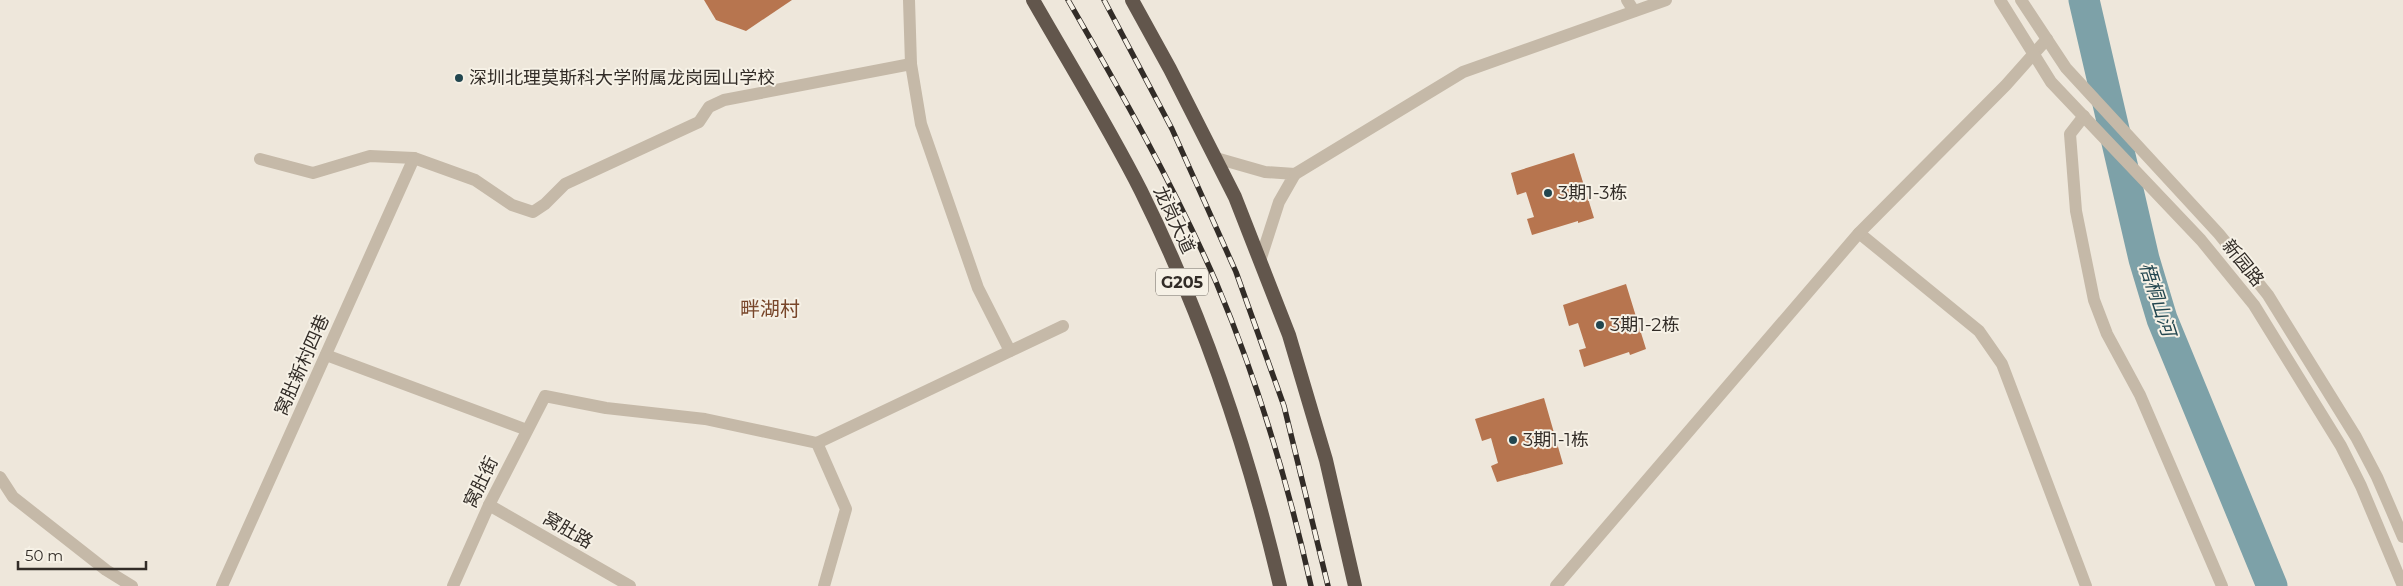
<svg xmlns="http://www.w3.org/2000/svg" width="2403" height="586" viewBox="0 0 2403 586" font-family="Montserrat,'Noto Sans SC',sans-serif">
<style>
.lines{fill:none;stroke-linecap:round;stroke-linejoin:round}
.river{stroke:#7da1a8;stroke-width:31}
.building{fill:#b7754f}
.minor{stroke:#c5b9a8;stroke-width:12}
.tertiary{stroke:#c5b9a8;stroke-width:12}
.trunk{stroke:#62564c;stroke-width:14}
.rail-casing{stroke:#322c27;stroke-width:5.5}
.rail{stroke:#f6f1e6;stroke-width:4;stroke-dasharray:11;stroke-linecap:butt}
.poi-dot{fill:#22464f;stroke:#f6f1e6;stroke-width:2}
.labels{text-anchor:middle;stroke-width:4;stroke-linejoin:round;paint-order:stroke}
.shield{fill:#f6f1e6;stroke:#6d6760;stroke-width:1}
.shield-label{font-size:16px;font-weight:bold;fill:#322c27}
.poi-label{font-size:18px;fill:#322c27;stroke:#f6f1e6;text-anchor:start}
.street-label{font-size:18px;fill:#322c27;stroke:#f6f1e6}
.water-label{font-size:19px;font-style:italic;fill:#22464f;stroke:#f6f1e6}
.quarter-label{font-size:20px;fill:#78462a;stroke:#f6f1e6}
</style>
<rect width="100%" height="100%" fill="#eee7db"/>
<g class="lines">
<!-- river -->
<path class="river" d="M2084 0 2144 259 2162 319 2272 586"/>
</g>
<!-- building -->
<g class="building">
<path d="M704 0H792L746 31 716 20Z"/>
<path d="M1574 153 1594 218 1578 223V221L1532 235 1527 219 1534 217 1526 192 1517 195 1511 173Z"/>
<path d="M1626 284 1646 349 1630 355 1629 352 1584 367 1579 350 1586 348 1578 323 1569 326 1563 305Z"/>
<path d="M1544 398 1563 464 1497 482 1491 466 1498 463 1491 438 1482 441 1475 419Z"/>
</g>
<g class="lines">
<!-- minor -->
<g class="minor">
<path d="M909 0 911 64 921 124 978 288 1010 351"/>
<path d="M1627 0 1634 11"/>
<path d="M2084 116 2070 134 2076 211 2094 300 2107 334 2140 395 2222 586"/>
<path d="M1216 158 1265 172 1295 174 1279 202 1260 261"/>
<path d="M260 159 313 173 370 156 414 158 475 180 512 205 533 212 545 204 565 184 699 122 709 107 724 100 911 64"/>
<path d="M1295 174 1463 72 1666 0"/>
<path d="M1859 233 1979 331 2002 364 2086 586"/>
<path d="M326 355 527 430"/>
<path d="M817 443 846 509 824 586"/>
<path d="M0 477 13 497 106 570 132 586"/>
<path d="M489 505 630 586"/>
<path d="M222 586 414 158"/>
<path d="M453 586 489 505 545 396 606 408 705 419 817 443 1063 326"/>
<path d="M1556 586 1859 233 2006 85 2047 39"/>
</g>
<!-- tertiary -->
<g class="tertiary">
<path d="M2000 0 2051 82 2201 240 2254 305 2341 446 2361 486 2403 586"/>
<path d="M2021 0 2066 68 2219 234 2268 295 2356 437 2377 477 2403 537"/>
</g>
<!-- trunk -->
<g class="trunk">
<path d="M1033 0C1069 63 1108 126 1141 191 1203 316 1248 450 1280 586"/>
<path d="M1132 0 1170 69 1235 197 1289 335 1326 460 1355 586"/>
</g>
<!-- rail casing -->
<g class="rail-casing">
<g id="rail">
<path d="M1068 0C1121 92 1173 184 1216 282 1257 379 1288 483 1311 586"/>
<path d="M1104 0 1172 129 1236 272 1284 406 1328 586"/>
</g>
</g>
<!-- rail -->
<use href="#rail" class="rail"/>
</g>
<!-- markers -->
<g class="poi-dot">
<circle cx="459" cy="78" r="5"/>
<circle cx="1548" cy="193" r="5"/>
<circle cx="1600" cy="325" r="5"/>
<circle cx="1513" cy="440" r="5"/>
</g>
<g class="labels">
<!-- shield labels -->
<rect class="shield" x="1156" y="268.5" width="52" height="27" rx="4"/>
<g class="shield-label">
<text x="1182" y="288">G205</text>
</g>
<!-- poi labels -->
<g class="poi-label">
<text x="469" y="84">深圳北理莫斯科大学附属龙岗园山学校</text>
<text x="1558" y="199">3期1-3栋</text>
<text x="1610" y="331">3期1-2栋</text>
<text x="1523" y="446">3期1-1栋</text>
</g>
<!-- street labels -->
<g class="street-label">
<text transform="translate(1174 220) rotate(65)" y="6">龙岗大道</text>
<text transform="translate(2243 263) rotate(51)" y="6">新园路</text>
<text transform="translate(302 365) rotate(-66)" y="6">窝肚新村四巷</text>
<text transform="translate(481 482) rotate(-64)" y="6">窝肚街</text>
<text transform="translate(568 530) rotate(30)" y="6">窝肚路</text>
</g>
<!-- water labels -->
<g class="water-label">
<text transform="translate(2158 299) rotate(72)" y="7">梧桐山河</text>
</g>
<!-- quarter labels -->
<g class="quarter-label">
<text x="770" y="316">畔湖村</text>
</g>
</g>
<!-- scale -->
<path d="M18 561v8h128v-8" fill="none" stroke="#322c27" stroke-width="2.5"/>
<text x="25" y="561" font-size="15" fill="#322c27" stroke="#f6f1e6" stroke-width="4" paint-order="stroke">50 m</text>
</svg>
